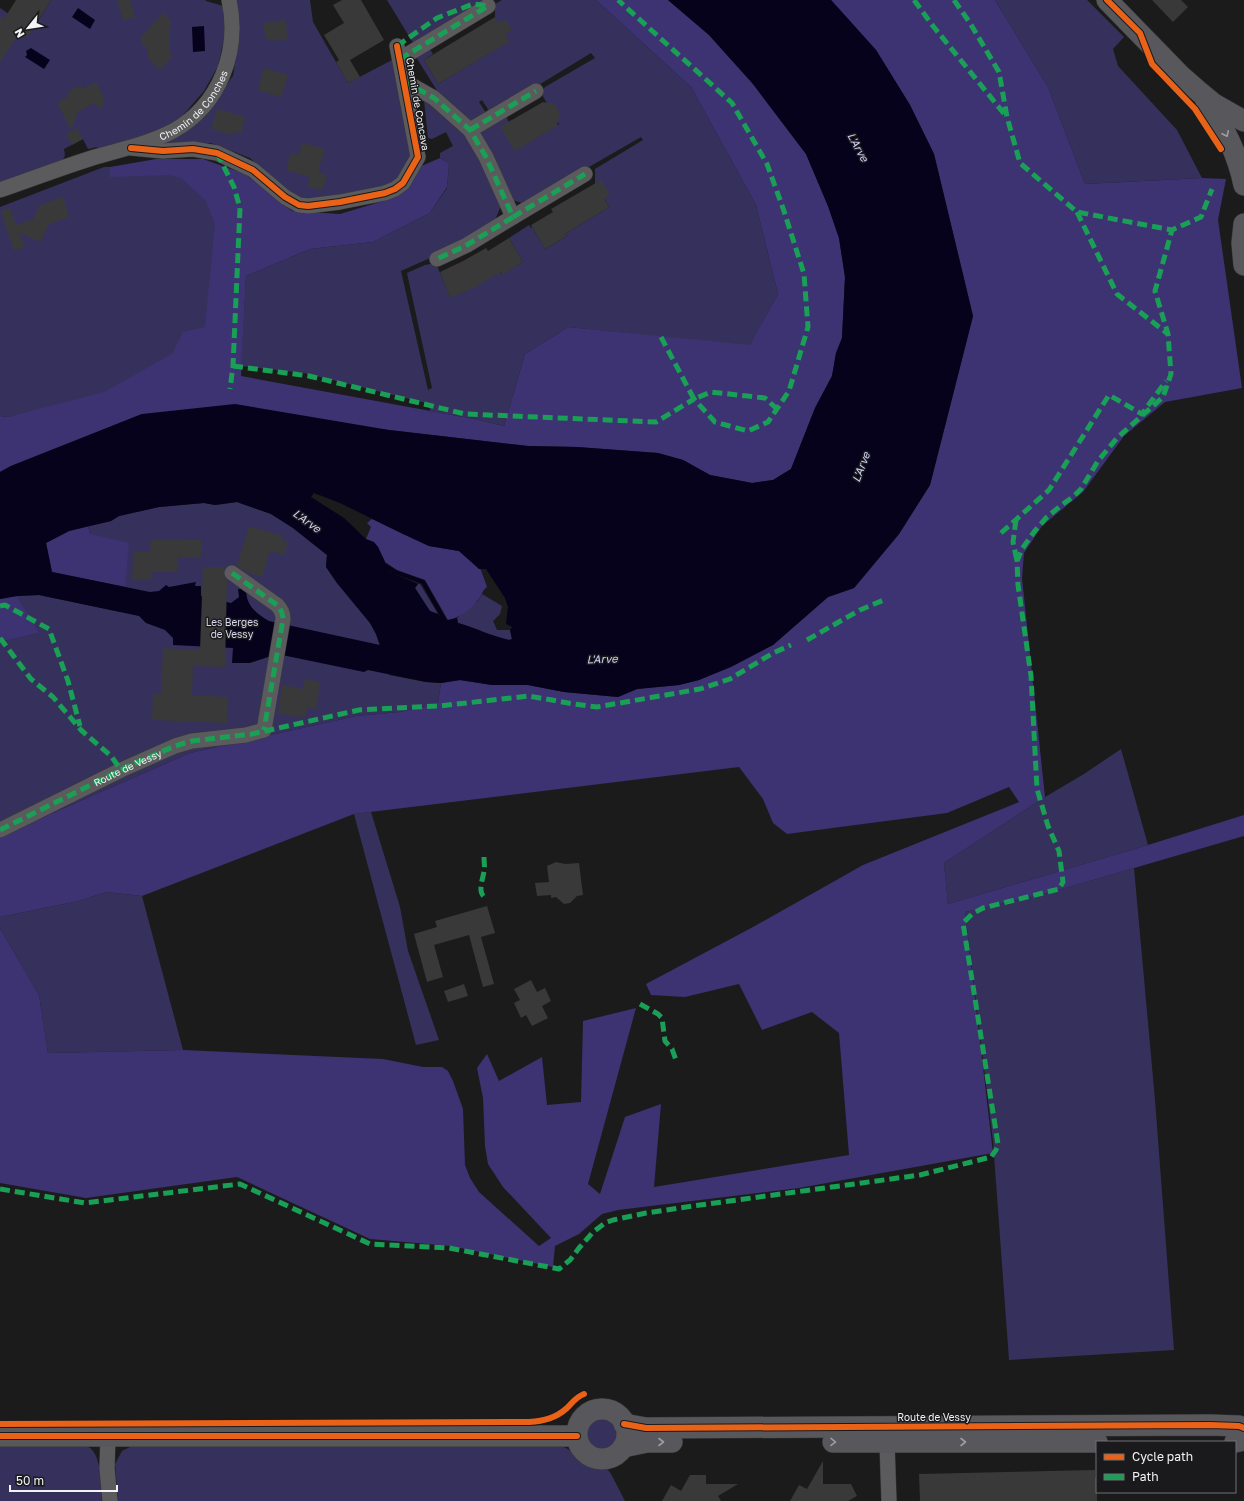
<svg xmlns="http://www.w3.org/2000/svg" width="1244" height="1501" viewBox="0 0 1244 1501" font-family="'Golos Text',sans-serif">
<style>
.green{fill:#36315c}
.forest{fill:#3d3272}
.water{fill:#07021c;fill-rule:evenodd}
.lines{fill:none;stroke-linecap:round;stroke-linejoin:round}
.stream{stroke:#07021c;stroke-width:4.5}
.building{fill:#39393a}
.street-casing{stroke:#393939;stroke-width:16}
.secondary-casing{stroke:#393939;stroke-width:22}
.street{stroke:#5b5b5d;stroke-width:15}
.secondary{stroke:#57575c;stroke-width:21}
.quiet{stroke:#1a9f57;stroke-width:5;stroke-dasharray:10 5;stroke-linecap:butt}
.cycleway-casing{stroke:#1a1a1d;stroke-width:8}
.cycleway{stroke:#ea6118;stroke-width:6}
.oneway{stroke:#9d9da1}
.labels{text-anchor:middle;stroke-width:3;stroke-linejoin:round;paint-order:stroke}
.street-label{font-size:10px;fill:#f3f3f5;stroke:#1a1a1d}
.park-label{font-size:10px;fill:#d7d7ec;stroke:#1a1a1d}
.water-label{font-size:11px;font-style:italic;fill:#cfcef9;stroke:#1a1a1d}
</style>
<rect width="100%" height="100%" fill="#1b1b1c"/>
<!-- green -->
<g class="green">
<path d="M51 0H205L206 1 223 6 225 34 218 66 204 91 183 115 171 124 135 139 98 151 97 147 88 149 83 139 64 149 65 155 63 160 0 183V8L24 24 38 21Z"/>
<path d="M236 0H310L313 22 348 83 394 59 412 152 402 176 380 189 302 200 290 194 250 158 211 143H191L167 148 166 142 204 114 233 76 240 32Z"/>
<path d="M387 0H491L415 46Z"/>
<path d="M502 0H596L691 87 756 205 778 294 750 346 568 327 525 354 504 426 474 419 430 411V404L304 373 241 366 246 276 310 249 373 242 430 213 447 188 449 163 440 158V153L453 146 446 132 432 139 428 138 424 100H431L467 133 502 203 493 225 450 249 401 271 428 390 432 388 407 273 425 265 436 263 450 297 500 272 502 274 523 262 509 238 529 225 531 228 532 227 545 249 567 236 565 234 609 207 595 183V169L643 140 641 137 575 175 574 173 522 203 509 199 478 134 504 113 509 122 511 120 526 144 559 124 541 93 545 87 595 58 591 53 491 114 482 100 479 102 488 116 474 124 441 97 416 57 428 46 433 54 424 60 438 84 509 41 495 17V4Z"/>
<path d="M995 0H1087L1124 37 1113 49 1118 66 1177 130 1202 178 1085 184 1048 87Z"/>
<path d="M104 167H207L235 208 224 378 8 417 0 416V207Z"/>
<path d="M237 502 271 514 293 528 327 555 326 567 337 583 370 623 376 634 389 675 426 682 441 683 438 703 400 712 356 716 190 753 0 836V642L38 633 17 596 39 595 121 612 125 587 90 534 88 526 111 521 119 516 159 507 204 503 215 505Z"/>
<path d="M418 584H420L438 614 429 611 415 588Z"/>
<path d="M482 594 502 606 500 614 493 621 497 630H510L512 639 509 640C491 636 476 628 458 623L457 618 478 601Z"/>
<path d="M1121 749 1148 845 948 904 944 863 1045 797 1084 774Z"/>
<path d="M371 812 400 907 408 951 439 1040 416 1045 354 814Z"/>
<path d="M1134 868 1155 1100 1174 1350 1009 1360 993 1141 965 912 1045 894Z"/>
<path d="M106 892 142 896 183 1050 48 1053 39 995 0 928V917L79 901Z"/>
<circle cx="601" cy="1435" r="17"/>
<path d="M82 1444C84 1445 88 1446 90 1448 102 1457 101 1487 102 1501H0V1445Z"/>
<path d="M134 1445H558C575 1449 578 1463 593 1467 597 1468 602 1467 606 1467L611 1474 625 1501H118L115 1464 122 1451Z"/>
</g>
<!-- forest -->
<g class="forest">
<path d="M596 0H668L709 35 753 84 806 154 828 206 839 238 845 277 842 338 836 353 832 376 815 408 791 469 773 480 752 483 710 475 683 460 658 453 577 447 528 446 389 430 142 414 11 466 0 472V416L8 417 104 392 172 354 183 332 205 327 215 224 206 201 181 178 168 175 109 177 110 167 156 159H203L245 174 292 211 340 214 383 201 419 167 440 158 449 163 447 187 430 213 373 242 310 249 246 276 241 376 474 419 504 426 525 354 568 327 750 345 778 294 756 205 691 87Z"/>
<path d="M831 0H995L1048 87 1085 184 1202 178 1226 179 1218 220 1242 388 1165 402 1124 436 1083 492 1042 526 1024 553 1022 578 1045 797 944 863 948 904 1148 845 1244 815V836L1045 894 965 912 993 1153 799 1188 618 1210 602 1214 579 1234 555 1246 553 1267 451 1246 370 1239 237 1177 86 1198 0 1183V928L39 995 48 1053 183 1050 383 1059 423 1067H442L448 1071 453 1081 463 1109 465 1165 470 1178 479 1192 539 1246 551 1238 503 1187 488 1164 485 1146 483 1098 477 1068 487 1054 499 1081 542 1057 547 1105 581 1102 583 1021 636 1008 588 1184 600 1194 625 1117 661 1104 654 1187 849 1155 839 1033 812 1012 762 1030 739 984 685 997 651 995 646 984 753 927 863 865 1019 802 1009 787 947 813 787 834 773 823 763 799 739 767 354 814 142 896 106 892 79 901 0 917V836L190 753 356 716 400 712 438 703 441 683 460 680 492 685H528L564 692 618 697 637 689 679 685 699 680 773 645 828 597 854 588 899 534 930 485 973 316 934 154 910 105 876 50Z"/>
<path d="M372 519 429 546 459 551 481 570 487 587C482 590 482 596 478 600 472 609 459 618 448 620L425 580 397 570 385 562 378 547 366 539 371 527 367 523Z"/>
<path d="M88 526 90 534 129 543 125 587 52 572 46 543 69 531Z"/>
<path d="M17 596 39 633 0 642V599Z"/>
</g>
<!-- water -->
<g class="water">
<path d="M668 0H831L876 50 910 105 934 154 973 316 930 485 899 534 854 588 828 597 773 645 731 667 699 680 679 685 637 689 618 697 564 692 528 685H492L460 680 441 683 426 682 368 670 364 672 282 655 271 656 250 663H232L233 648 173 645V638L165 630 146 623 139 616 39 595 17 596 0 599V472L11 466 142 414 235 404 389 430 528 446 577 447 658 453 683 460 710 475 752 483 773 480 791 469 815 408 832 376 836 353 842 338 845 277 839 238 828 206 806 154 753 84 709 35ZM314 493 340 503 403 534 429 546 459 551 479 569H486L505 598 508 607 506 624 512 627 510 630 512 639 509 640C491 636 476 628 458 623L457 618 448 620 441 618 438 614 430 611 415 588 418 584 390 572 384 567 385 562 378 547 374 542 366 539 344 518 311 497ZM237 502 271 514 293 528 327 555 326 567 337 583 370 623 376 634 380 645 269 621C256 613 246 606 246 589H238L239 597 231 603 201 596V586H195L196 582 169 587 166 585 159 591 150 592 52 572 46 543 69 531 111 521 119 516 159 507 204 503 215 505Z"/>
<path d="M78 8 95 20 90 29 72 17Z"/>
<path d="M204 26 205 51 193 52 192 27Z"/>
<path d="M31 48 50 60 44 69 25 57 27 55 26 51Z"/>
</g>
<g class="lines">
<!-- stream -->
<path class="stream" d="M384 565 395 572 423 582 444 619"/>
</g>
<!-- building -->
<g class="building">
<path d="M16 0H51L27 38 19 33 0 62V17L4 19Z"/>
<path d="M117 0H130L135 17 123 20Z"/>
<path d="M342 0H361L384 40 350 60 360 77 348 83 336 62 339 60 324 35 344 23 333 5Z"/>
<path d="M1152 0H1181L1188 7 1173 22Z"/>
<path d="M163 13 172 22 169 26 170 53 173 56 160 70 148 58V50L142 43 141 37Z"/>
<path d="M495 17 499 23 505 19 512 30 505 34 510 41 438 84 424 60Z"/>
<path d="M286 20 287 39 274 41 273 39 266 40 263 23Z"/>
<path d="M264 68 288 75 281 97 258 90Z"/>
<path d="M96 82 104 98 102 110 94 103 78 112 71 130 57 102 69 96 67 92 81 85 83 89Z"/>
<path d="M543 102 555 104 560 113 557 126 515 151 500 127Z"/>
<path d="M217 109 245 117 241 133 234 132 233 135 211 129Z"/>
<path d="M77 128 83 139 72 145 66 134Z"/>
<path d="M303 143 325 149 318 172 327 175 322 190 307 186 310 177 286 170 291 153 298 155Z"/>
<path d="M601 180 610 195 604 199 609 207 565 234 567 236 545 249 531 225 553 212 551 209Z"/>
<path d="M63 197 69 217 49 224 40 242 19 233 25 247 14 251 1 211 10 208 16 225 33 219 40 205Z"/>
<path d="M509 238 523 262 502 275 501 272 473 288 450 298 440 272 463 261 486 248 488 251Z"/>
<path d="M249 526 283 536 282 541 288 542 284 555 270 551 262 577 246 572 237 566Z"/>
<path d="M151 539 202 540 201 558 178 557 177 572H151V580L132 579 134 551 150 552Z"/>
<path d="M203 567H225L223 572 224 576 227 581 225 667 193 666 192 695 228 697 227 723 152 720 153 694H161L163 648 200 650Z"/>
<path d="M305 679 320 682 316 709 307 708 305 718 278 713 282 685 303 689Z"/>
<path d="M556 862 565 864 579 863 583 895 577 896 570 903 564 904 556 897 551 898V895L537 896 535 883 549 882 547 866Z"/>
<path d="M487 906 495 933 481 937 494 984 483 987 469 935 434 945 443 977 427 982 414 934 437 927 435 921Z"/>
<path d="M531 980 537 992 545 988 551 1001 542 1006 548 1018 532 1026 526 1015 521 1018 514 1003 520 1000 514 989Z"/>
<path d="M464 984 468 996 448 1002 444 991Z"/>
<path d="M823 1461V1484H851L857 1496 848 1501H790L799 1485 807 1489Z"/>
<path d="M1095 1470V1478H1097V1501H920L919 1474Z"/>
<path d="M690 1475H706V1484H738L718 1496 721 1501H662L671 1485 681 1491Z"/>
</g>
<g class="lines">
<!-- street casing -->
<g class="street-casing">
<g id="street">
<path d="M400 59 488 6"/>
<path d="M404 81 434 98 470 130 486 157 513 217 467 245 437 259"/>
<path d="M470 130 536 91"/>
<path d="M131 148 163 151 193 149 217 153 253 170 285 197 299 205 308 206 340 202 385 193 395 189 403 183 418 157 397 46"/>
<path id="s1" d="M0 190C32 179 63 167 95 157 122 149 148 144 173 131 220 105 240 51 229 0"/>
<path d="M513 217 585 174"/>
<path id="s2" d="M0 830 121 770 175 746 192 741 246 735 264 730 283 619C283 613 281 609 277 605L232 573"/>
<path d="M108 1436 107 1468 110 1501"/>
<path d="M887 1443 889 1501"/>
</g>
</g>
<!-- secondary casing -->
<g class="secondary-casing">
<g id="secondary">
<path d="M1107 0 1181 76 1197 90 1214 104 1244 121"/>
<path d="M1206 102C1224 125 1238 156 1244 185"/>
<path d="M1244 224 1242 243 1244 265"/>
<circle cx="602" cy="1434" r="25"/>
<path d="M624 1424 646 1428 1210 1425 1239 1426 1244 1428"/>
<path d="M0 1436H577"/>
<path d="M833 1442H1097"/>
<path d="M1235 1442 1244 1440"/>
<path d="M623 1447 647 1442H672"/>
</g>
</g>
<!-- street -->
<use href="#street" class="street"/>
<!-- secondary -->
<use href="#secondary" class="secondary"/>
<!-- quiet -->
<g class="quiet">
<path d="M914 0 933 26 1006 116"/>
<path d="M954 0 970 23 999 72 1007 117 1020 163 1077 212 1172 230 1201 217 1212 189"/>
<path d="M397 46 437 18 473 4 488 6"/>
<path d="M400 59 488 6"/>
<path d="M404 81 434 98 470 130 486 157 513 217 467 245 437 259"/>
<path d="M470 130 536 91"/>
<path d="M217 153 234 187 240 208 233 366 230 389"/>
<path d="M1077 212 1117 294 1168 334"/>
<path d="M513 217 585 174"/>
<path d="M661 337 694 399 711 392 765 398 777 409"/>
<path d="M233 366 309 376 465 414 656 422 694 399 715 422 748 431 768 422 789 391 808 327 804 274 784 211 767 164 732 103 618 0"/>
<path d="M1016 520 1013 542 1017 561"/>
<path d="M1001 533 1049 490 1109 395 1142 414 1166 381"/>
<path d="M232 573 277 605C281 609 283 613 283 619L264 730"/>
<path d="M0 606 5 605 49 629 68 681 80 726"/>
<path d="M0 638 31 679 53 697 81 730 111 756 121 770"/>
<path d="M807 640 860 610 886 599"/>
<path d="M0 830 129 766 175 746 192 741 252 734 359 710 439 706 529 696 574 704 597 707 700 689 730 679 773 653 791 645"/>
<path d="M484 857C484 862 485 867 484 871 483 880 476 893 487 899"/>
<path d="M640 1004 658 1014 662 1018 665 1041 672 1049 676 1060"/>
<path d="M0 1189 85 1203 240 1184 370 1244 449 1248 559 1269 570 1260 579 1248 593 1232 605 1223 613 1220 646 1213 693 1206 920 1175 991 1157 996 1150 998 1144 963 923 972 914 983 908 1059 889 1063 882 1059 851 1048 826 1037 789 1031 676 1018 585 1017 561 1022 549 1034 532 1046 518 1059 507 1074 496 1081 489 1098 461 1117 438 1163 397 1171 374 1168 334 1155 291 1172 230"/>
</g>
<!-- cycleway casing -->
<g class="cycleway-casing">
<g id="cycleway">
<path d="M1107 0 1140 33 1152 64 1195 109 1221 149"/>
<path d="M131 148 163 151 193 149 217 153 253 170 285 197 299 205 308 206 340 202 385 193 395 189 403 183 418 157 397 46"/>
<path d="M0 1424 529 1422C544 1421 556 1418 567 1408 573 1402 576 1397 584 1394"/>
<path d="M624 1424 646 1428 1210 1425 1239 1426 1244 1428"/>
<path d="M0 1436H577"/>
</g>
</g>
<!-- cycleway -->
<use href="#cycleway" class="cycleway"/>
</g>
<!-- one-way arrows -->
<defs><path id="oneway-chevron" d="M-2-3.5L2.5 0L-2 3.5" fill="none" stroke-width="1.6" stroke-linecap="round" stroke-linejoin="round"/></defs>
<g class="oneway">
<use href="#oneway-chevron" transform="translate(1226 134) rotate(65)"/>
<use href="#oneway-chevron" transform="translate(661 1442)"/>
<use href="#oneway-chevron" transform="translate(833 1442) rotate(1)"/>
<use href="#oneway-chevron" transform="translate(963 1442)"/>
</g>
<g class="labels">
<!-- street labels -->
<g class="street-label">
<text dy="4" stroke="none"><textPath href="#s1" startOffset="216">Chemin de Conches</textPath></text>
<text transform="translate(418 104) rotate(80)" y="4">Chemin de Concava</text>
<text dy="4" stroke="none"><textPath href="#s2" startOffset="142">Route de Vessy</textPath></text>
<text x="934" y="1421">Route de Vessy</text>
</g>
<!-- park labels -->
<g class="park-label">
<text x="232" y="626">Les Berges<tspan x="232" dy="12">de Vessy</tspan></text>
</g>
<!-- water labels -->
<g class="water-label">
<text transform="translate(858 147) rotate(61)" y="4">L'Arve</text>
<text transform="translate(861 467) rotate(-69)" y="4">L'Arve</text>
<text transform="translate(307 521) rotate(36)" y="4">L'Arve</text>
<text transform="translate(602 659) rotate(-2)" y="4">L'Arve</text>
</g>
</g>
<!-- legend -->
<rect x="1096" y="1441" width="140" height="52" fill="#1a1a1d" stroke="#717173"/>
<rect x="1104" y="1454" width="20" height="6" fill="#ea6118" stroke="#717173"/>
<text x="1132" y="1461" font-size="12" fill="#f3f3f5">Cycle path</text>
<rect x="1104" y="1474" width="20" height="6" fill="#1a9f57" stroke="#717173"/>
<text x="1132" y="1481" font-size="12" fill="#f3f3f5">Path</text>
<!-- north arrow -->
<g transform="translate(28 28) rotate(240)" stroke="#1a1a1d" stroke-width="3" paint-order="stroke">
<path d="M0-3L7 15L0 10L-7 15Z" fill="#f3f3f5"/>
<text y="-6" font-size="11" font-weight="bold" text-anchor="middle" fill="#f3f3f5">N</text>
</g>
<!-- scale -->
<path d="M10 1485v6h107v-6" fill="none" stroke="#f3f3f5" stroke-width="2"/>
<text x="16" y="1485" font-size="12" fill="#f3f3f5" stroke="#1a1a1d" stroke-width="3" paint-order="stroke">50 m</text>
</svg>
